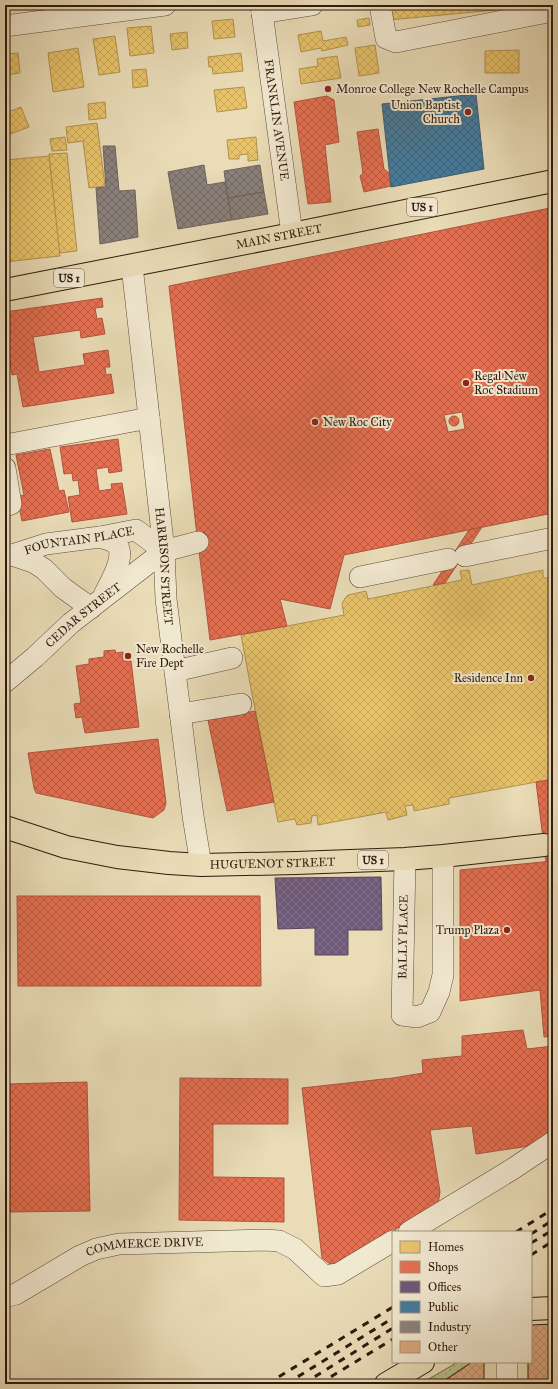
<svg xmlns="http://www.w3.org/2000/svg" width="558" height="1389" viewBox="0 0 558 1389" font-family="'IM FELL Great Primer',serif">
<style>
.grass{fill:url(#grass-dots);stroke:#746c4d}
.homes{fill:url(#homes-cross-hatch);stroke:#b2914e}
.shops{fill:url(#shops-cross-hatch);stroke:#b0553d;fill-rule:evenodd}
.offices{fill:url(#offices-cross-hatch);stroke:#5b465a}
.public{fill:url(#public-cross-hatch);stroke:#3f5e72}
.industry{fill:url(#industry-cross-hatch);stroke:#6f625b}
.building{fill:url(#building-cross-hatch);stroke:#30190e}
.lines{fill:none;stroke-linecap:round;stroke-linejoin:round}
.minor-casing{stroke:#5e4a38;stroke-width:22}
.major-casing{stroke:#30190e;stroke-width:24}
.minor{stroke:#f1e8d0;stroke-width:21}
.major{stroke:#e9dcb7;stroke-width:22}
.rail{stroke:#30190e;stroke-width:3;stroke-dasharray:7 7;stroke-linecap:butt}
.poi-dot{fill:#8f2418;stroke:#f1e8d0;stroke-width:1.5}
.labels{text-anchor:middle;stroke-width:4;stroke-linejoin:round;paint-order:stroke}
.shield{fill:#f1e8d0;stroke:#6a5748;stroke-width:1}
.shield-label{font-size:11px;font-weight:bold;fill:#30190e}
.poi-label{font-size:12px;fill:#30190e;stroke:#f1e8d0;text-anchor:start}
.street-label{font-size:12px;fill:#30190e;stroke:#f1e8d0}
</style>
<defs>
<pattern id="grass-dots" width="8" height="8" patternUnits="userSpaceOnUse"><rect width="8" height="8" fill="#b9bf8c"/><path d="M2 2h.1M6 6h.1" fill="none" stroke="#9fa478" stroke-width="1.8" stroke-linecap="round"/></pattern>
<pattern id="homes-cross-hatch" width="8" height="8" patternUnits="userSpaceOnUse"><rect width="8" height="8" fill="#e9c46a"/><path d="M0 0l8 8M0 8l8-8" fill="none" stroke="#c8a85b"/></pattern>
<pattern id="shops-cross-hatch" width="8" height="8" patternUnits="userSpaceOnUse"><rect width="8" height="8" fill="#e76f51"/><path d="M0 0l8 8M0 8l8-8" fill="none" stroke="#bc5a42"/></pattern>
<pattern id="offices-cross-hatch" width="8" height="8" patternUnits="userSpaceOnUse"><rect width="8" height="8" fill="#6d597a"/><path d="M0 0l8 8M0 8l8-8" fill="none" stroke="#827189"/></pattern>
<pattern id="public-cross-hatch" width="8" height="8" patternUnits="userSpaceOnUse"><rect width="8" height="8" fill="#457b9d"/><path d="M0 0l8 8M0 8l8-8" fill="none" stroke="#3a647e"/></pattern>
<pattern id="industry-cross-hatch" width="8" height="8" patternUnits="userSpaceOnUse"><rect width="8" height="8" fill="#8a817c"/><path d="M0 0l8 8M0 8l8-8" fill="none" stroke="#716964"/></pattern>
<pattern id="building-cross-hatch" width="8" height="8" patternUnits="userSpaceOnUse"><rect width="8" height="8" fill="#dba77d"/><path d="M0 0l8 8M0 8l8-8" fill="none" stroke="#bc8f6b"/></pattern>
</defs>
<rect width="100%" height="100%" fill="#e9dcb7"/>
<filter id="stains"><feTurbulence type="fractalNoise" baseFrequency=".005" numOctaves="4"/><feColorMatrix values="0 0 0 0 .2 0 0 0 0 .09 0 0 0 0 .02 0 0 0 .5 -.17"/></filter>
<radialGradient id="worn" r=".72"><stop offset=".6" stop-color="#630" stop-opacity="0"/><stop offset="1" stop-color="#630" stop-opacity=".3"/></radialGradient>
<!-- grass -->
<path class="grass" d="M458 1362H472L438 1384H420Z"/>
<!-- homes -->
<g class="homes">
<path d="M387 5H495L496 10 389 20Z"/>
<path d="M369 18 370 25 358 27 357 20Z"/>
<path d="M233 19 235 37 214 39 212 21Z"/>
<path d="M151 26 154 53 130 56 127 28Z"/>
<path d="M321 31 323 41 346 37 348 45 322 51 321 48 301 52 298 35Z"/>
<path d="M187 32 188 48 172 50 170 34Z"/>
<path d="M115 36 120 72 99 75 93 39Z"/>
<path d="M375 45 379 73 359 76 355 48Z"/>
<path d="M78 48 84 87 53 92 48 53Z"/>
<path d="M519 50V73H485V51Z"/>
<path d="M18 53 20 73 5 75V54Z"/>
<path d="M241 53 243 71 213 74 212 67H209L208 57Z"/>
<path d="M337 56 341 78 301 84 299 69 318 66 317 59Z"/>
<path d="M146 69 148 86 133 88 132 70Z"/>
<path d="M244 87 247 108 217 112 214 90Z"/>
<path d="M105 102 106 118 89 120 88 104Z"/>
<path d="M21 107 29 127 5 136V113Z"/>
<path d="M97 123 105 186 89 188 83 141 68 143 66 127Z"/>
<path d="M65 137 67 150 52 151 50 139Z"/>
<path d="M256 137 258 160 248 161V154L239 155V159H229L227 140Z"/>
<path d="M67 153 77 251 59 253 49 154Z"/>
<path d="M49 156 60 256 5 262V160Z"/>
<path d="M553 566V779L449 798V804L414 811 413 805 405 806 407 815 388 820 386 812 318 825 317 815 312 816 311 823 297 825 295 819 278 822 252 694 241 635 344 615 342 604 345 598 348 595 366 591 368 599 462 580 460 571 469 570 472 585 543 570V578H549L551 568Z"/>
</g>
<!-- shops -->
<g class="shops">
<path d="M327 96 334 100 339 142 325 145 331 202 308 204 294 102Z"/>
<path d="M378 129 384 169 388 172 391 186 364 192 360 176 363 173 357 132Z"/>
<path d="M550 208 553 232V513L344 555 330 609 280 599 287 626 210 640 196 527 169 286ZM462 412 465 429 448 432 444 415Z"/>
<path d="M102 298 103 307 95 308 97 319 102 318 105 334 81 338 80 330 33 337 39 372 85 365 83 354 108 350 110 367H105L106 375 111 374 114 393 23 407 17 374 12 375 5 334V312Z"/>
<circle cx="454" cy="421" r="5"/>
<path d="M118 439 122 471 109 473 108 467 96 469 99 491 112 489 111 484 122 483 127 514 72 522 68 497 80 495 78 480 73 481 72 473 64 474 60 447Z"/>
<path d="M50 449 59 491 64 490 69 512 22 521 17 497 24 495 16 455Z"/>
<path d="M482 527 445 583 433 585 469 530Z"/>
<path d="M115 650 116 653 123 652V661H131L139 727 85 733 82 717 76 718 74 704 81 703 76 666 89 664V659L104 657V651Z"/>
<path d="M255 711 274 802 227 811 208 720Z"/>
<path d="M158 739 166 803 164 810 153 818 36 793 34 788 28 753Z"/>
<path d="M549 780 553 814V861L546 862 536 782Z"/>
<path d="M553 861V1036L544 1037 540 990 460 1001V870Z"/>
<path d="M17 896H260L261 986H18Z"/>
<path d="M523 1030 527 1049 553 1046V1134L529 1146 476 1154 472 1126 430 1130 440 1192 438 1204 342 1261 330 1264 322 1258 302 1088 393 1078 423 1073 422 1060 462 1056V1036Z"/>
<path d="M180 1078 288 1079V1124H213V1177L284 1178V1222L179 1220Z"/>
<path d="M87 1082 90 1211 5 1212V1084Z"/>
</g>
<!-- offices -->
<path class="offices" d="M381 877 382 930H348V955H315V928L278 929 275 878Z"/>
<!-- public -->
<path class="public" d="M476 94 484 169 391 187 382 104Z"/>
<!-- industry -->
<g class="industry">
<path d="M103 146H115L119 191 135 190 138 237 100 244 96 188 106 187Z"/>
<path d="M204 165 207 185 225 182 232 220 178 229 168 172Z"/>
<path d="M260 165 264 192 228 198 224 171Z"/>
<path d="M264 192 268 214 232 220 228 198Z"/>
</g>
<!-- building -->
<g class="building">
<path d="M553 1324V1384H528V1362H531V1325Z"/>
<path d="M472 1362H484V1384H440Z"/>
</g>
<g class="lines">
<!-- minor casing -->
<g class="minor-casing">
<g id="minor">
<path id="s1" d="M261 5 292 234"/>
<path d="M380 5 386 38 396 42 553 11"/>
<path d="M262 13 312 5"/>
<path d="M5 26 165 5"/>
<path id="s2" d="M132 266 164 551 166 599 193 816 201 865"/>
<path d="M5 445 149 418"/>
<path d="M5 468 11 504 5 506"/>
<path d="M100 537C105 539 113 540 117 545 126 557 110 583 104 595"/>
<path d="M12 555 33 562 44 569 63 588 91 608"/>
<path id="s3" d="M5 556 12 555 46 544 100 537 136 530 164 551"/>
<path d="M465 556 553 538"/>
<path d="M360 577 448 559"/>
<path d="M175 671 232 658"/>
<path id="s4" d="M5 682 35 657 71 623 164 551 198 542"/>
<path d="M180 714 241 704"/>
<path d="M405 859 402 1015 417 1017 430 1012 439 992 443 975V856"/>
<path d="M409 1232 511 1170 553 1142"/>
<path id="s5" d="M5 1297 16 1294 80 1256 96 1249 119 1244 265 1240 279 1241 295 1249 324 1276 338 1274 393 1241"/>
<path d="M507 1362V1384"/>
</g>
</g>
<!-- major casing -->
<g class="major-casing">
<g id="major">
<path id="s6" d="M5 290 292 234 553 181"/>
<path id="s7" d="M5 827 66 847 117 857 169 863 201 865 296 863 405 859 443 856 544 845"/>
<path d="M531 1309 553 1308"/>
<path d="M386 1384 423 1362"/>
</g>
</g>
<!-- minor -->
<use href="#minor" class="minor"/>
<!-- major -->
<use href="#major" class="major"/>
<!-- rail -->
<g class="rail">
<path d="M516 1232 553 1209"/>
<path d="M531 1234 553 1220"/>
<path d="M531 1243 553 1230"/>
<path d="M531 1255 553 1241"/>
<path d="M267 1384 393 1307"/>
<path d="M286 1384 393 1318"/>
<path d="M303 1384 393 1328"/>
<path d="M319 1384 393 1339"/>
</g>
</g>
<!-- markers -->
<g class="poi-dot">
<circle cx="328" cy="89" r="4"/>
<circle cx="468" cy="112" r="4"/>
<circle cx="466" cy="383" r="4"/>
<circle cx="315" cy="422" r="4"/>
<circle cx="128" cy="656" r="4"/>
<circle cx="531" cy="678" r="4"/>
<circle cx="507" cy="930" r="4"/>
</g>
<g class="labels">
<!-- shield labels -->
<g class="shield">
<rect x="407" y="198" width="30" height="18" rx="3"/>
<rect x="54" y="269" width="30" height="18" rx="3"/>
<rect x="358" y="851" width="30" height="18" rx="3"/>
</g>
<g class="shield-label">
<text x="422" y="211">US 1</text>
<text x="69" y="282">US 1</text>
<text x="373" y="864">US 1</text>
</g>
<!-- poi labels -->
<g class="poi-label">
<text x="336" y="93">Monroe College New Rochelle Campus</text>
<text x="460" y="109" text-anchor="end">Union Baptist<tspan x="460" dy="14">Church</tspan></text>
<text x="474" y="380">Regal New<tspan x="474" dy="14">Roc Stadium</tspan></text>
<text x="323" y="426">New Roc City</text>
<text x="136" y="653">New Rochelle<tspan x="136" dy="14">Fire Dept</tspan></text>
<text x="523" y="682" text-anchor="end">Residence Inn</text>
<text x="499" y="934" text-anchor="end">Trump Plaza</text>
</g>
<!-- street labels -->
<g class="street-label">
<text dy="4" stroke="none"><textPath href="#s1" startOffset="116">FRANKLIN AVENUE</textPath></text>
<text dy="4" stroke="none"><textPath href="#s6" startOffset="279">MAIN STREET</textPath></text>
<text dy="4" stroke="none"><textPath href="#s3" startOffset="76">FOUNTAIN PLACE</textPath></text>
<text dy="4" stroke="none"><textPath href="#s2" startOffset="302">HARRISON STREET</textPath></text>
<text dy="4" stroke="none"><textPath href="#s4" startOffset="103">CEDAR STREET</textPath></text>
<text dy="4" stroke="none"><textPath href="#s7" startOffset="272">HUGUENOT STREET</textPath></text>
<text transform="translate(403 937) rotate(-89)" y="4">BALLY PLACE</text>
<text dy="4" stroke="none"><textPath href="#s5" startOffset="152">COMMERCE DRIVE</textPath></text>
</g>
</g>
<!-- margin -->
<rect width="558" height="1389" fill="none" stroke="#e9dcb7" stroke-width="20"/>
<rect x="6" y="6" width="546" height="1377" fill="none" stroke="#30190e" stroke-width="2"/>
<rect x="10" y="10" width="538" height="1369" fill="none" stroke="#30190e"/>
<!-- legend -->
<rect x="392" y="1231" width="140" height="132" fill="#f1e8d0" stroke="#a49582"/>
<rect x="400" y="1241" width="20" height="12" fill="#e9c46a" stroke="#a49582"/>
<text x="428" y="1251" font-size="12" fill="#30190e">Homes</text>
<rect x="400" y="1261" width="20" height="12" fill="#e76f51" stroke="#a49582"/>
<text x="428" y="1271" font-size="12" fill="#30190e">Shops</text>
<rect x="400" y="1281" width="20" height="12" fill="#6d597a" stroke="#a49582"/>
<text x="428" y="1291" font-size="12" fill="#30190e">Offices</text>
<rect x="400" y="1301" width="20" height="12" fill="#457b9d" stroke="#a49582"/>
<text x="428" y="1311" font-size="12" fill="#30190e">Public</text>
<rect x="400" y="1321" width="20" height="12" fill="#8a817c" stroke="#a49582"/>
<text x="428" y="1331" font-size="12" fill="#30190e">Industry</text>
<rect x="400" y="1341" width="20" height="12" fill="#dba77d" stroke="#a49582"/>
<text x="428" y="1351" font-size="12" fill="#30190e">Other</text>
<rect width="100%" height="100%" filter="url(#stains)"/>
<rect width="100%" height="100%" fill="url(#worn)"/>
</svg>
